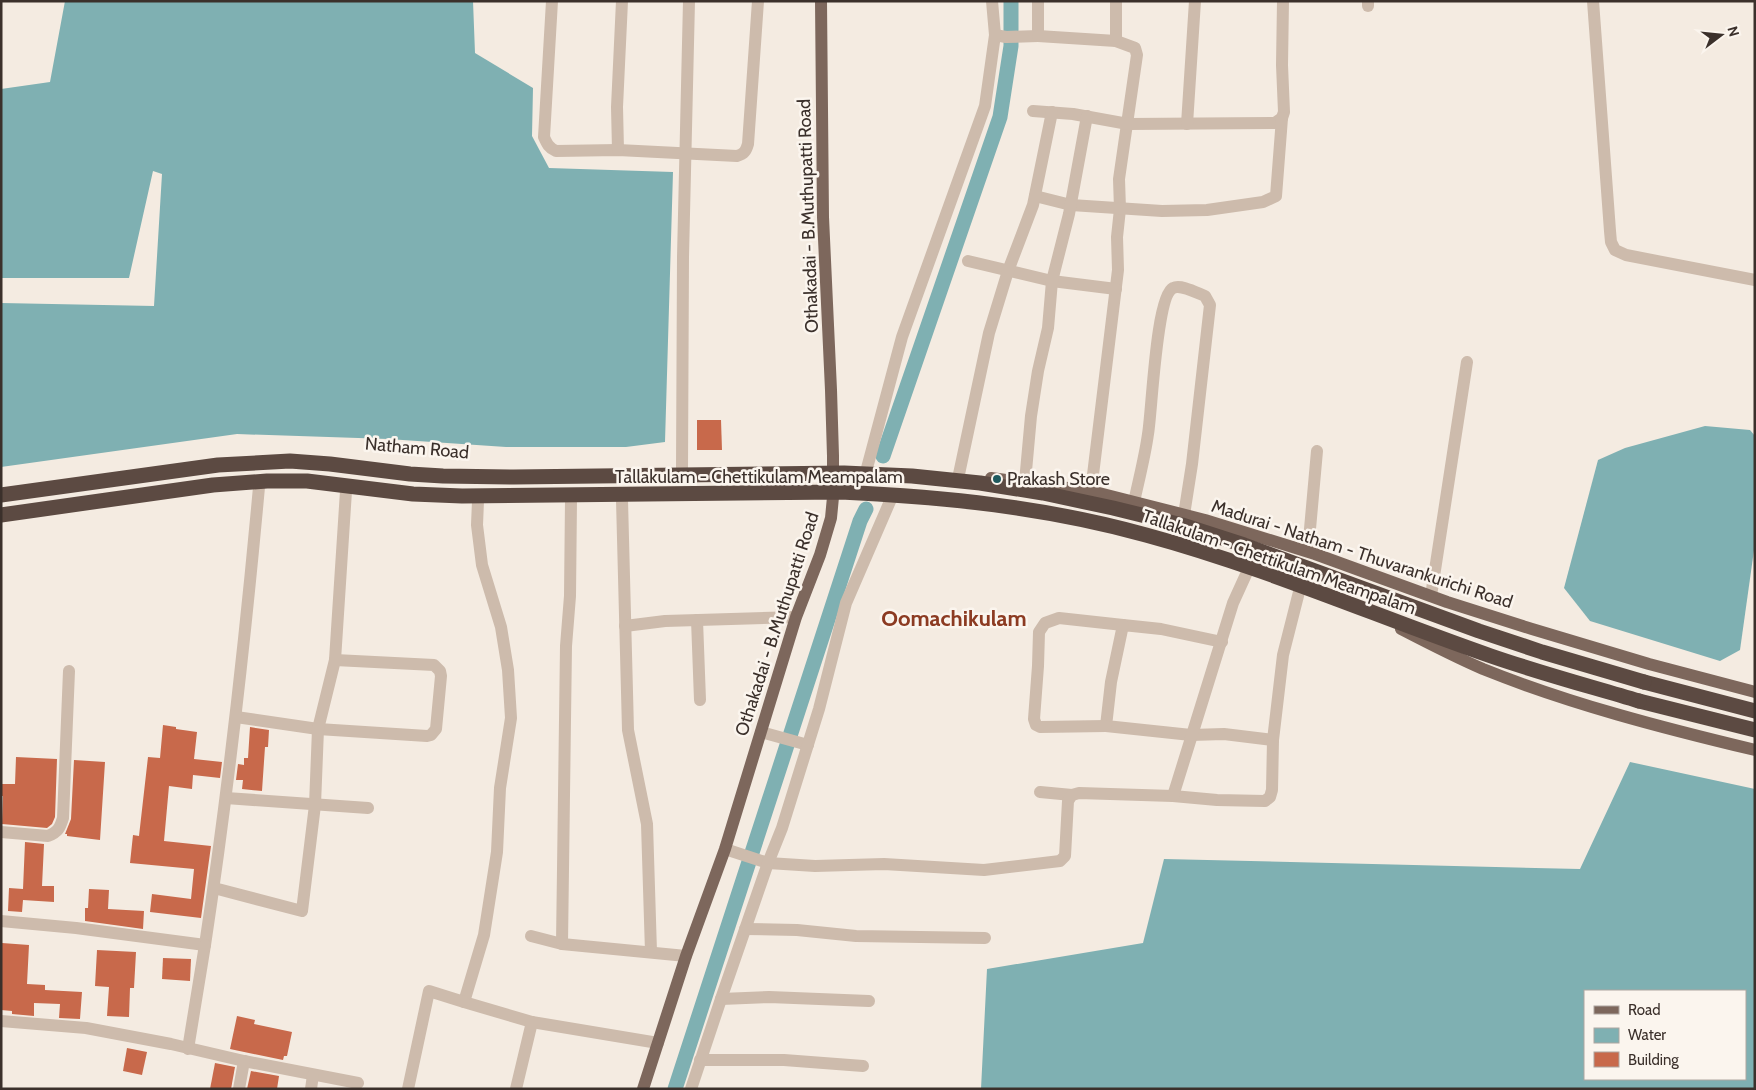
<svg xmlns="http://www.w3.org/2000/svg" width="1756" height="1090" viewBox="0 0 1756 1090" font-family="Cabin,sans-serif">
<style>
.water{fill:#7fb0b2;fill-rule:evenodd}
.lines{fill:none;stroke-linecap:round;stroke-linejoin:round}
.canal{stroke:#7fb0b2;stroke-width:15}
.building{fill:#c8694b}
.minor{stroke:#cdbbac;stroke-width:12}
.major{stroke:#7d675c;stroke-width:12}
.highway{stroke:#5c4a42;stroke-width:15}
.highway-bridge{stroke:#5c4a42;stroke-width:15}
.poi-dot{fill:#1f5a5e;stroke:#fbf5ee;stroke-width:2}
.labels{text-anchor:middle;stroke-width:5;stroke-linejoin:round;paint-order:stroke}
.street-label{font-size:18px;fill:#3b302b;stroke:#fbf5ee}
.poi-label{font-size:18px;fill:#3b302b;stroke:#fbf5ee;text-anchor:start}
.district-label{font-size:22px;font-weight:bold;fill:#8c3b22;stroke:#fbf5ee}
</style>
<rect width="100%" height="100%" fill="#f4ebe1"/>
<!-- water -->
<g class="water">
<path d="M65 1H473L475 53 533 88 532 136 549 168 673 172 665 442 626 447H506L388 439 237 434 1 467V303L154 306 162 174 153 171 129 278H1V89L50 82Z"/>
<path d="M1705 426 1750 430 1755 436V543L1740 650 1720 661 1590 621 1564 588 1598 460 1625 448Z"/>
<path d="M1630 762 1755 789V1089H981L987 969 1143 943 1164 859 1580 869ZM1585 991H1745V1079H1585Z"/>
</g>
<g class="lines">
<!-- canal -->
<g class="canal">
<path d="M883 456 1000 117 1011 46V1"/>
<path d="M675 1089 860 521 866 509"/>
</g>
</g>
<!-- building -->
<g class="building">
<path d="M697 420H721L722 450H697Z"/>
<path d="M163 725 176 727V729L197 732 194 759 222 762 220 778 193 775 192 789 169 786 164 841 211 846 201 918 150 912 152 894 191 899 194 869 130 863 133 835 139 836 148 757 160 758Z"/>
<path d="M250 727 269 730 268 747H265L262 791 242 789 243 780H236L238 764 244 765V758H248Z"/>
<path d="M16 757 57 759 55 817 52 824 47 828 2 824 3 796H1V784H15Z"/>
<path d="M74 760 105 762 100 840 67 836V834H65L71 819Z"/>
<path d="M25 842 44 844 42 886H54V902L23 900 22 912 8 911 9 888 23 889Z"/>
<path d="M89 889 109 890 108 909 144 911 143 929 85 921V908H88Z"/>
<path d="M2 943 29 945 27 984 45 985V990L82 992 80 1019 59 1018 60 1004 34 1003V1016L12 1014V1011L1 1010Z"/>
<path d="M97 950 136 952 134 988H130L129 1017 107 1016 109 987 95 986Z"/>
<path d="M163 958 191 959 190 981 162 979Z"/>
<path d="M237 1016 255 1020 254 1024 292 1032 287 1056H284L283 1060 230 1049Z"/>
<path d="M127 1048 147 1052 142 1075 123 1071Z"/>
<path d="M215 1063 235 1067 231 1089H210Z"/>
<path d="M251 1071 279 1076 277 1089H247Z"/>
</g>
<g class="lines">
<!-- minor -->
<g class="minor">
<path d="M552 1 544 137C547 144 549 148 556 151L618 150 737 156C744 154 746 151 748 144L758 1"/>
<path d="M1368 1V6"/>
<path d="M1593 1 1610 231 1611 242 1615 250 1626 255 1755 280"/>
<path d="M995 35 1006 37 1038 36V1"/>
<path d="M1038 36 1116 41 1135 48 1137 55 1119 179 1120 209 1117 237 1118 270 1091 491"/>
<path d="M1116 41V1"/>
<path d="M1033 111 1073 114 1128 124 1275 123 1282 118 1284 112 1282 65 1283 1"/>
<path d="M1187 124 1195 1"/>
<path d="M618 150 617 107 622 1"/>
<path d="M1035 196 1071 205 1162 211 1207 210 1263 202 1276 196 1282 118"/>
<path d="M968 261 1052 281 1116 289"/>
<path d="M682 468 683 257 689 1"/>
<path d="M867 468 902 337 985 106 995 35 992 1"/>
<path d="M959 474 989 333 1008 271 1033 205 1052 112"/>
<path d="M1025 482 1031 416 1038 371 1048 328 1052 281 1069 214 1087 116"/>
<path d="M622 500 628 730 647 824 651 952"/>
<path d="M478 501 477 525 482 565 501 627 508 670 511 718 500 788 497 852 484 935 464 1002 532 1022 658 1043"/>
<path d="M1134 502C1139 479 1145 456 1148 434 1152 411 1156 296 1173 288 1181 284 1197 293 1205 296L1210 305 1192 464 1184 515"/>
<path d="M1308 551 1317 451"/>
<path d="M1431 596 1467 362"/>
<path d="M697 620 700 700"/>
<path d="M625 626 665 621 796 617"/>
<path d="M1222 642 1161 629 1123 625 1111 682 1106 726 1191 735 1224 734 1273 740"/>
<path d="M236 717 318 729 427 736 431 735 436 729 441 676 440 671 434 665 335 660"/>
<path d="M1106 726 1040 727 1036 725 1034 719 1038 666 1039 632 1045 623 1059 618 1123 625"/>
<path d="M761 732 808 745"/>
<path d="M1040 792 1072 795"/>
<path d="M1173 796 1217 800 1265 801 1270 797 1272 790 1273 740 1283 655 1300 588"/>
<path d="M226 798 368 808"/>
<path d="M1 832 48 836C58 832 60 828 63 818L69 671"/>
<path d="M725 849 768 863 815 866 884 864 984 870 1060 861 1065 856 1068 801 1072 795 1079 793 1173 796 1233 603 1248 570"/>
<path d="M214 888 302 911 315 805 318 729 335 660 346 491"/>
<path d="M1 921 76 928 205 945C228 793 245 641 259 487"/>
<path d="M745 929 797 930 856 936 985 938"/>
<path d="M531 936 562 944 686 956"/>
<path d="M562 944 566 646 570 596 571 500"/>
<path d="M721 999 769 997 869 1001"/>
<path d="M1 1021 86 1028 171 1044 244 1061 358 1083"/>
<path d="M188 1049 205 945"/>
<path d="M700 1060H784L863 1066"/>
<path d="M239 1089 244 1061"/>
<path d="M311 1089 313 1075"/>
<path d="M408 1089 429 991 464 1002"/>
<path d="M516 1089 532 1022"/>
<path d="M691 1089 721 999 768 863 782 828 819 709 846 603 891 499"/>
</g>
<!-- major -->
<g class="major">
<path d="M991 478 1091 491 1205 520 1315 554 1447 602 1532 629 1649 664 1755 692"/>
<path d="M1401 629C1428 643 1455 657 1483 669 1570 704 1663 728 1755 750"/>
<path d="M643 1089 686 956 725 849 796 617 820 555 831 518 833 497V456L831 390 823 217 821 1"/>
</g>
<!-- highway -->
<g class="highway">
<path d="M1644 682 1755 711"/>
<path d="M1639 701 1755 730"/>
</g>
<!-- highway-bridge -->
<g class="highway-bridge">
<path d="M1 495 218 465 290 461 330 464 410 474 443 476 514 477 844 473 912 476 980 483 1043 493 1113 508 1182 525 1244 545 1479 631 1542 652 1644 682"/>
<path d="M1 515 213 485 267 481H307L413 494 462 496 841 492C944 497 1046 507 1146 535 1264 567 1376 616 1491 656 1540 673 1589 686 1639 701"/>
</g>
</g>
<!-- markers -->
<circle class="poi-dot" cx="997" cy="479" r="5"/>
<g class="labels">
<!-- street labels -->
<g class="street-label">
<text transform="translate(808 216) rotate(-92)" y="6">Othakadai - B.Muthupatti Road</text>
<text transform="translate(417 448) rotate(5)" y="6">Natham Road</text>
<text x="759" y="483">Tallakulam - Chettikulam Meampalam</text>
<text transform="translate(1362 554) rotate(18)" y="6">Madurai - Natham - Thuvarankurichi Road</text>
<text transform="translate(1279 562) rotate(19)" y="6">Tallakulam - Chettikulam Meampalam</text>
<text transform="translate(777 624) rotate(-72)" y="6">Othakadai - B.Muthupatti Road</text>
</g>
<!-- poi labels -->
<g class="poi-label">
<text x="1007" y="485">Prakash Store</text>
</g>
<!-- district labels -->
<g class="district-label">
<text x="954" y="626">Oomachikulam</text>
</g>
</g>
<!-- border -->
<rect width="1756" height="1090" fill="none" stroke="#3b302b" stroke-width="5"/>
<!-- legend -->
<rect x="1584" y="990" width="162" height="90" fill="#fbf5ee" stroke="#aea6a0"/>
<rect x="1594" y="1006" width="25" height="8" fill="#7d675c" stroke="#aea6a0"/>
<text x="1628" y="1015" font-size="15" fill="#3b302b">Road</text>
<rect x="1594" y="1028" width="25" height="15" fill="#7fb0b2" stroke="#aea6a0"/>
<text x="1628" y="1040" font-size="15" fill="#3b302b">Water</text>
<rect x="1594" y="1052" width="25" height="15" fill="#c8694b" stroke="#aea6a0"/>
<text x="1628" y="1065" font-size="15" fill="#3b302b">Building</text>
<!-- north arrow -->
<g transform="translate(1721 35) rotate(74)" stroke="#fbf5ee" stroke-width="4" paint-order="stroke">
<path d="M0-4L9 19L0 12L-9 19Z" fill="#3b302b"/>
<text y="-8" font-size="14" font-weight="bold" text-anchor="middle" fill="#3b302b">N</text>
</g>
</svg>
